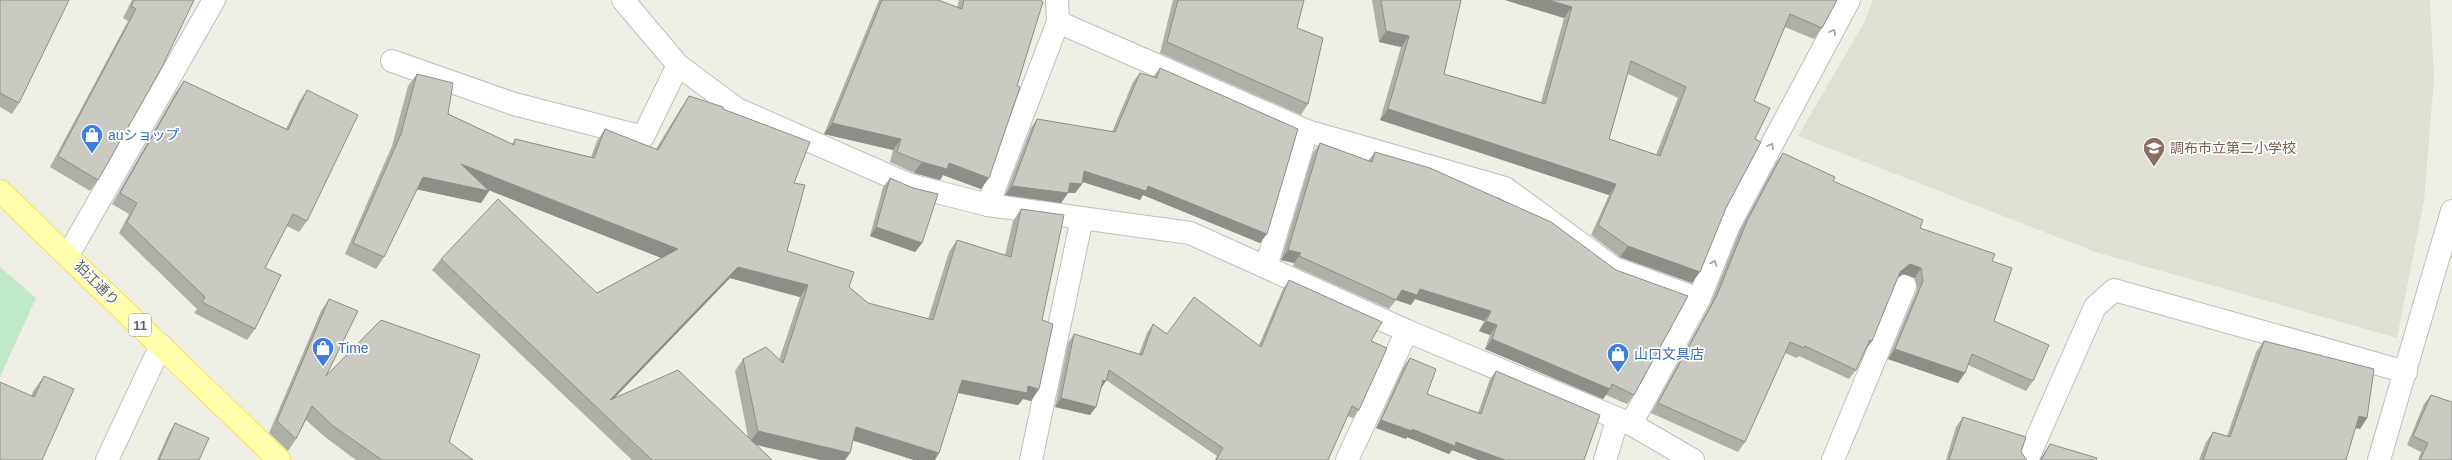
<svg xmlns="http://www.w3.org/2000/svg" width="2452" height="460" viewBox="0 0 2452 460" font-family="Arial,'Noto Sans JP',sans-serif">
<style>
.education{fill:#e0dfd4}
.green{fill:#c1e8c7}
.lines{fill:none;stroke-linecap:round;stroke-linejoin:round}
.minor-casing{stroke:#bdbec5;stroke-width:24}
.major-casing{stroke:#f7e258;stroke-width:24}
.minor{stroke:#fff;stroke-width:22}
.major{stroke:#fffeac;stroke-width:22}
.wall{fill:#afaea7;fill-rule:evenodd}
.shaded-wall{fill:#8e8d88}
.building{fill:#cbcac2;stroke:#8e8d88;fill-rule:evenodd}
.oneway{stroke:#9ea0a4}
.labels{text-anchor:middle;stroke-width:3.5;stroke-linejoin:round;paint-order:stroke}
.shield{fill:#fff;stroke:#8e9095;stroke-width:1}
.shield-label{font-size:13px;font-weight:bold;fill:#5d6067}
.shop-label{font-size:14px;fill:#366cbe;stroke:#fff;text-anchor:start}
.education-label{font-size:14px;fill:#785e54;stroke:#fff;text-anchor:start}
.street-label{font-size:14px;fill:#5d6067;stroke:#fff}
</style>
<rect width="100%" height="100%" fill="#f0efe6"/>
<!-- education -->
<path class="education" d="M1873 0H2430L2434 79 2424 201 2397 338 2098 253 1798 136 1865 21Z"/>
<!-- green -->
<path class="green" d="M0 267 36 298 0 377Z"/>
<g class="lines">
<!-- minor casing -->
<g class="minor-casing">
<g id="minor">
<path d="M623 0 678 65 737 109 910 185 988 205 1190 233 1407 331 1631 424 1693 460"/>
<path d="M1058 22 1307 131 1505 188 1614 268 1699 299"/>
<path d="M392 61 514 104 643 137 678 65"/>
<path d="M988 205 1058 22 1057 0"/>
<path d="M68 255 214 0"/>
<path d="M1266 267 1307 131"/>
<path d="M1631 424 1699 299 1729 225 1849 0"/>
<path d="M107 460 161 345"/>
<path d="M1031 460 1082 218"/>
<path d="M1347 460 1407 331"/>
<path d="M1605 460 1617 421"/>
<path d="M1833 460 1905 286"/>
<path d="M2027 460 2095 307 2114 290 2406 372"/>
<path d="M2379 460 2452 211"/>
</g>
</g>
<!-- major casing -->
<g class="major-casing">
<path id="major" d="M0 191 279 460"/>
</g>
<!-- minor -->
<use href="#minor" class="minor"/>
<!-- major -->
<use href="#major" class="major"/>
</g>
<!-- wall -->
<g class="wall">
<path d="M0 0 19 103 12 114 0 107Z"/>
<path d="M132 0H194L98 180 90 191 50 167 128 21 123 18Z"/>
<path d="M879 0H938L957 8 959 0H1041L981 189 943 175 940 180 914 173 890 162 893 150 824 134Z"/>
<path d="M1173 0H1304L1297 28 1308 104 1301 115 1160 53Z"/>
<path d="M1372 0H1461L1444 74 1541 102 1564 18 1505 0H1837L1822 28 1814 39 1785 27 1754 101 1755 139 1726 208 1692 283 1620 257 1591 235 1609 195 1380 120 1401 47 1379 42ZM1628 74 1678 98 1656 155 1609 139Z"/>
<path d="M1160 68 1260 243 1143 195 1140 200 1082 182V184L1075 193H1068L1061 203 1005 195 1031 128 1037 119 1112 132 1133 82 1140 73 1153 77Z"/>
<path d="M417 74 448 114 512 144 515 139 591 157 597 141 605 129 656 149 681 108 689 96 723 109 794 183 787 251 849 287 868 303 928 319 949 252 957 240 1005 255 1013 221 1021 209 1042 320 1039 389 1031 401 1023 399 1018 405 958 393 935 460H914L853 440 850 453 845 460H821L756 445 772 460H632L432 270 441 259 597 293 662 258 488 190 489 191 481 203 417 189 384 257 376 269 345 254 392 146 408 86ZM730 278 800 297 779 360 743 359 735 371 748 437 615 397Z"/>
<path d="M184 81 286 129 299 102 307 90V221L299 232 287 226 265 268 255 329 247 340 194 313 197 309 119 233 129 214 112 204 176 92Z"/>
<path d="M1320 143 1368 161 1375 152 1634 395 1627 404 1606 395 1603 399 1485 349 1490 335 1479 331 1484 321 1415 299 1411 305 1396 300 1389 309 1293 266 1294 263 1281 260 1313 153Z"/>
<path d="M1783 153 1833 181 1920 228 1992 261 1994 321 2033 381 2026 391 1968 365 1958 383 1888 359 1917 290 1915 278 1903 274 1898 278 1856 370 1849 379 1799 356 1797 358 1785 353 1745 442 1738 452 1651 413 1710 305 1740 230 1776 163Z"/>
<path d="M890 178 922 243 915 252 870 236 883 187Z"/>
<path d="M1289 280 1371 341 1359 410 1353 418 1348 416 1328 460H1215L1217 456 1106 380 1101 388 1090 415 1055 407 1068 343 1074 334 1139 354 1147 333 1153 324 1167 334 1259 345 1283 289Z"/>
<path d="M329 299 326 376 449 442 473 460H356L325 437 306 420 296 439 288 451 269 433 321 311Z"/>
<path d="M2264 341 2367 418 2360 429 2355 428 2346 460H2199L2206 442 2213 432 2227 436 2256 352Z"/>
<path d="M1410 358 1427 394 1478 413 1490 379 1496 371 1584 460H1478L1452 450 1449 454 1407 437 1406 439 1376 428 1404 366Z"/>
<path d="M44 376 42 460 31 396 34 390Z"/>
<path d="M2431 395 2452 460H2418L2421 452 2407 445 2424 404Z"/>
<path d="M1963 417 2021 452 2027 460H1946L1956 427Z"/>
<path d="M175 423 199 460H157L169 433Z"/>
<path d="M2050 444 2096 460H2040L2044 453Z"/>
</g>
<!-- shaded-wall -->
<g class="shaded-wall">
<path d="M1505 0H1548L1572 7 1564 18Z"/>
<path d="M1386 31 1409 36 1401 47 1379 42Z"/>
<path d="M1388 109 1616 184 1609 195 1380 120Z"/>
<path d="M832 123 901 139 893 150 824 134Z"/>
<path d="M922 162 949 163 989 178 981 189 943 175 940 180 914 173Z"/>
<path d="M461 164 678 249 669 261 453 176Z"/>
<path d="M1084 171 1148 186 1267 234 1260 243 1143 195 1140 200 1077 180Z"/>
<path d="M423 177 489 191 481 203 415 189Z"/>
<path d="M1070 183 1082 184 1075 193 1063 192Z"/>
<path d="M1012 186 1068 193 1061 203 1005 195Z"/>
<path d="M876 227 922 243 915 252 870 236Z"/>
<path d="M1628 246 1700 272 1692 283 1620 257Z"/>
<path d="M1288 250 1301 253 1294 263 1281 260Z"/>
<path d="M1910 264 1921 268 1915 278 1903 274 1893 281 1900 272Z"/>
<path d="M738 267 808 285 800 297 730 278 602 411 610 400Z"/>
<path d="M1420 289 1491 311 1484 321 1415 299 1411 305 1396 300 1402 290Z"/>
<path d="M1486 321 1497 325 1490 335 1479 331Z"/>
<path d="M1492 339 1610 389 1603 399 1485 349Z"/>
<path d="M1870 340 1872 341 1865 350Z"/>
<path d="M1895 349 1965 373 1958 383 1888 359Z"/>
<path d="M962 380 1028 386 1039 389 1031 401 1023 399 1018 405 954 392Z"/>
<path d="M1103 380 1106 381 1100 390Z"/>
<path d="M1061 398 1096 407 1090 415 1055 407Z"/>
<path d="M2359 416 2367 418 2360 429 2351 426Z"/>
<path d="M1381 420 1412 429 1456 442 1505 460H1478L1452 450 1449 454 1407 437 1406 439 1376 428Z"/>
<path d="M856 427 939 453 935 460H914L848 439Z"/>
<path d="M758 431 850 453 845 460H821L749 443Z"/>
</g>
<!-- building -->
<g class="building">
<path d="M0 0H69L19 103 0 93Z"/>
<path d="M134 0H194L161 69 98 180 58 156 136 9 131 6Z"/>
<path d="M882 0H938L962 9 964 0H1041L1043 2 1017 86 1020 87 989 178 949 163 947 169 922 162 897 152 901 139 832 123Z"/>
<path d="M1178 0H1304L1297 28 1323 38 1308 104 1167 42Z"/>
<path d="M1381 0H1461L1444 74 1545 104 1572 7 1548 0H1837L1822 28 1790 14 1754 101 1770 108 1755 139 1761 142 1726 208 1700 272 1628 246 1598 225 1616 184 1388 109 1409 36 1386 31ZM1631 61 1686 87 1660 156 1609 139Z"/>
<path d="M1160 68 1298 129 1267 234 1148 186 1146 191 1084 171 1082 184 1070 183 1068 193 1012 186 1037 119 1115 132 1140 73 1157 78Z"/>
<path d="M417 74 453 83 448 114 514 145 515 139 594 158 605 129 658 150 689 96 723 107V109L810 142 794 183 805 185 787 251 854 272 849 287 868 303 933 320 957 240 1011 257 1021 209 1064 215 1042 320 1053 324 1039 389 1028 386 1027 393 962 380 939 453 856 427 850 453 758 431 743 359 766 347 783 363 808 285 738 267 610 400 678 370 772 460H652L441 259 498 199 597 293 678 249 461 164 489 191 423 177 384 257 353 243 401 134Z"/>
<path d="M184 81 288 130 307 90 358 115 307 221 293 214 265 268 281 275 255 329 202 302 205 297 127 222 137 203 120 193Z"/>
<path d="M1320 143 1372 162 1375 152 1430 168 1551 222 1616 270 1688 296 1634 395 1612 384 1610 389 1492 339 1497 325 1486 321 1491 311 1420 289 1417 295 1402 290 1396 300 1299 256 1301 253 1288 250Z"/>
<path d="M1783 153 1835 177 1833 181 1923 220 1920 228 1995 254 1992 261 2012 268 1994 321 2049 345 2033 381 1972 354 1965 373 1895 349 1923 281 1921 268 1910 264 1900 272 1872 341 1870 340 1856 370 1805 346 1804 348 1790 342 1745 442 1658 403 1717 295 1747 221Z"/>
<path d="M890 178 913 188 938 194 922 243 876 227Z"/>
<path d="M1289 280 1382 322 1371 341 1387 348 1359 410 1352 406 1328 460H1216L1223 448 1109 370 1106 381 1103 380 1096 407 1061 398 1074 334 1142 355 1153 324 1167 334 1194 297 1261 347Z"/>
<path d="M329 299 358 311 326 376 381 320 480 355 449 442 473 460H382L333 426 312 406 296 439 277 421Z"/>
<path d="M2264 341 2374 369 2367 418 2359 416 2346 460H2203L2213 432 2230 437Z"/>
<path d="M1410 358 1436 369 1427 394 1481 414 1496 371 1600 415 1584 460H1505L1456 442 1455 446 1412 429V431L1381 420Z"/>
<path d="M44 376 74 389 42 460H0V382L34 397Z"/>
<path d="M2431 395 2452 402V460H2420L2428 443 2413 436Z"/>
<path d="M1963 417 2026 437 2021 452 2027 460H1949Z"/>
<path d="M175 423 209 438 199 460H159Z"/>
<path d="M2050 444 2097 458 2096 460H2041Z"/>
</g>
<!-- one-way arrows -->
<defs><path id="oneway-chevron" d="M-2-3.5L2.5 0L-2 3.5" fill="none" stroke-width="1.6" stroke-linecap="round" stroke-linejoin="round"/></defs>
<g class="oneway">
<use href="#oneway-chevron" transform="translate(1833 32) rotate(-62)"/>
<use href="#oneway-chevron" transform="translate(1771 146) rotate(-62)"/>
<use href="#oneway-chevron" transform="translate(1714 263) rotate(-68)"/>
</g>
<!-- icons -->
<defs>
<g id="shop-pin" transform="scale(1.15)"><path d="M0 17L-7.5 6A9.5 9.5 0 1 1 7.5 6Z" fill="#3f7fe0" stroke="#fff"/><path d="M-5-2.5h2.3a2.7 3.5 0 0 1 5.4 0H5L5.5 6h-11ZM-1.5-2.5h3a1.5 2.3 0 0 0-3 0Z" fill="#fff"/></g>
<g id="school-pin" transform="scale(1.15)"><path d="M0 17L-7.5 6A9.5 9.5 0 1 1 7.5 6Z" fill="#8d6e63" stroke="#fff"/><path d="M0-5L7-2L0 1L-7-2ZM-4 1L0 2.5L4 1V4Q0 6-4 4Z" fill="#fff"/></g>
</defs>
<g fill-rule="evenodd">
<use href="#shop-pin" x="92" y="135"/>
<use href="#school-pin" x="2154" y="148"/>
<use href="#shop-pin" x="323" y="348"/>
<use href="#shop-pin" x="1618" y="354"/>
</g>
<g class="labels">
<!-- shield labels -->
<rect class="shield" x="129" y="314" width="22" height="22" rx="3"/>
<g class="shield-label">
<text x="140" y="330">11</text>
</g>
<!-- shop labels -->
<g class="shop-label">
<text x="108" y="140">auショップ</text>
<text x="338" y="353">Time</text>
<text x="1634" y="359">山口文具店</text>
</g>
<!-- education labels -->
<g class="education-label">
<text x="2170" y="153">調布市立第二小学校</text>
</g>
<!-- street labels -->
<g class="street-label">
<text transform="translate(97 283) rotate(45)" y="5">狛江通り</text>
</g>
</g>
</svg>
